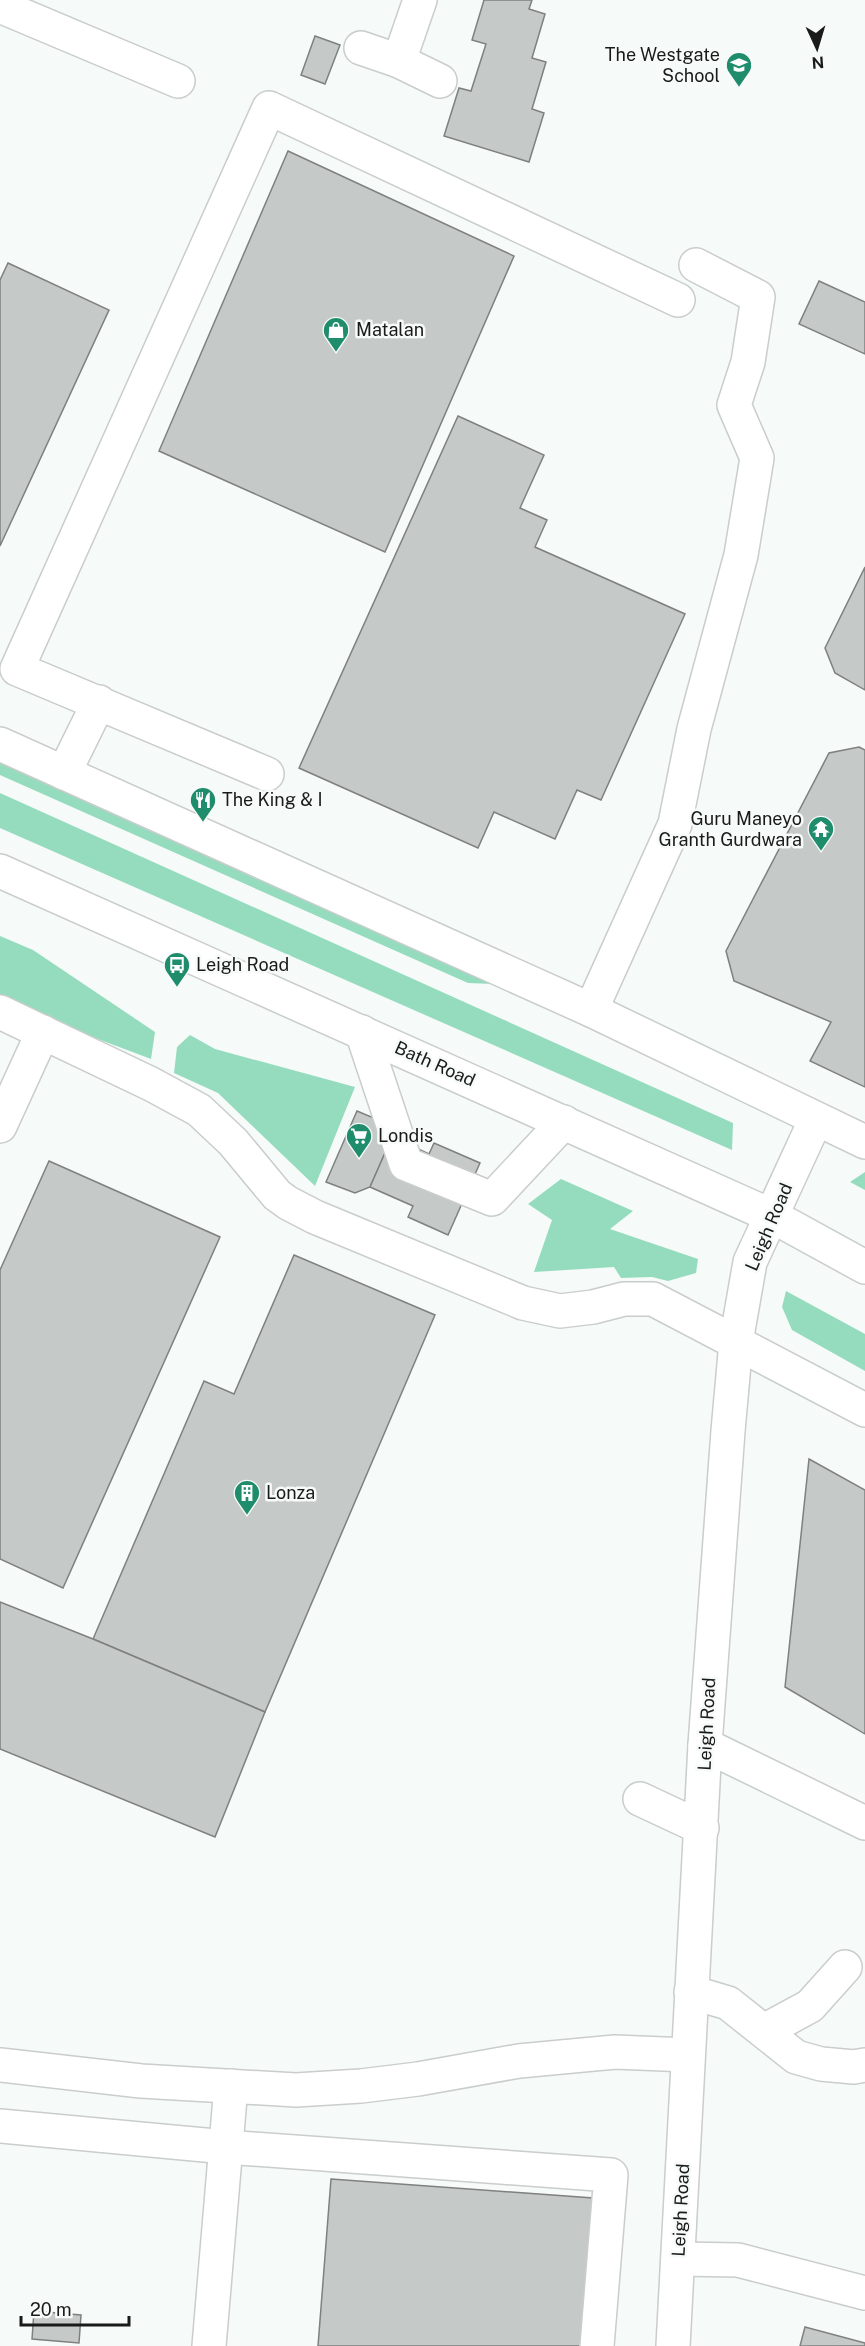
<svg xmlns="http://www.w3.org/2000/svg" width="865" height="2346" viewBox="0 0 865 2346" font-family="'Public Sans',sans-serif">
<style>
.green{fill:#95dcbf}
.building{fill:#c5c9c7;stroke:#7e8180;stroke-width:1.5}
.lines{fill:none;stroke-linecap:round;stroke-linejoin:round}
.minor-casing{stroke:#c9cdcb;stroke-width:36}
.major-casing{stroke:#c9cdcb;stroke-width:36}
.minor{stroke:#fff;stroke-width:33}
.major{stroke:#fff;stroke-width:33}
.labels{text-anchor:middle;stroke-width:5;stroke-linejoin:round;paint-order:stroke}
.poi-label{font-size:18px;fill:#191a1a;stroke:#f6faf8;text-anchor:start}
.street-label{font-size:18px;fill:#191a1a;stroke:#f6faf8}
</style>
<rect width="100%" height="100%" fill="#f6faf8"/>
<!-- green -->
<g class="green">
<path d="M0 763 451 962 493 984 468 983 0 775Z"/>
<path d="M0 793 733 1123 732 1150 0 828Z"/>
<path d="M0 936 33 950 155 1032 151 1059 74 1030 0 998Z"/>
<path d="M190 1035 215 1049 355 1087 315 1186 218 1093 174 1073 177 1047Z"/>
<path d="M865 1172V1190L850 1182Z"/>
<path d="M561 1179 633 1211 610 1229 698 1259 696 1273 668 1281 652 1277 621 1278 614 1267 534 1272 552 1220 528 1204Z"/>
<path d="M786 1291 865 1334V1371L792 1330 782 1307Z"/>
</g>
<!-- building -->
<g class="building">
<path d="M484 0H532L529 9 545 14 532 58 546 62 532 109 544 113 529 162 444 136 459 88 471 91 486 44 472 40Z"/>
<path d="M315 36 340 45 325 84 301 75Z"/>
<path d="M288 151 514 256 385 552 159 451Z"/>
<path d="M8 263 109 310 0 546V280Z"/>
<path d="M819 281 865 302V354L799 324Z"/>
<path d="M458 416 544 455 520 508 547 520 535 547 685 614 601 800 577 790 555 839 494 812 478 848 299 768Z"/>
<path d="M865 567V690L835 673 825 648Z"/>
<path d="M859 747 865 750V1087L810 1061 831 1022 734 981 726 951 829 753Z"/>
<path d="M357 1111 381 1121 392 1137 370 1187 355 1193 326 1182Z"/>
<path d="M392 1137 429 1154 434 1143 480 1163 448 1235 408 1217 413 1206 370 1187Z"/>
<path d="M49 1161 220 1237 63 1588 0 1559V1270Z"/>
<path d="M294 1255 435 1315 265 1712 93 1639 204 1381 234 1394Z"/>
<path d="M809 1459 865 1490V1734L785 1687Z"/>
<path d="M0 1602 93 1639 265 1712 215 1837 0 1749Z"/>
<path d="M331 2179 593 2198 582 2346H318Z"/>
<path d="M34 2311 81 2315 79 2343 32 2339Z"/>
<path d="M805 2327 865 2343V2346H800Z"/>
</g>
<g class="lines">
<!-- minor casing -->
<g class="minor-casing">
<g id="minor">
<path d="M0 6 178 81"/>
<path d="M361 48 399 61 440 81"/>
<path d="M399 61 420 0"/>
<path d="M0 744 591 1010 865 1142"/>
<path d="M64 773 99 702"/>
<path d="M267 774 17 669 269 108 678 300"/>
<path d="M591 1010 675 824 694 729 741 555 757 458 734 405 748 362 758 297 696 265"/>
<path d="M0 1012 151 1084 199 1110 233 1142 277 1195 288 1203 315 1217 523 1303 560 1311 593 1307 624 1299H653L865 1410"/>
<path d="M362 1032 406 1164 492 1199 564 1122"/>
<path d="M0 1126 43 1032"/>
<path d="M705 1745 865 1823"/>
<path d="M640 1799 702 1828"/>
<path d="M691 1992 728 2003 796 2057 821 2064 854 2067 865 2065"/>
<path d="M764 2031 810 2006 845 1967"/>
<path d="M0 2065 141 2081 296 2090 361 2086 418 2079 519 2061 615 2052 688 2055"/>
<path d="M0 2126 226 2147 611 2175 597 2346"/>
<path d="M679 2259 738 2260 865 2293"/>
<path d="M209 2346 231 2086"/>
<path d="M673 2346 705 1745 728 1431 736 1342 750 1262 816 1119"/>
</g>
</g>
<!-- major casing -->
<g class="major-casing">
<path id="major" d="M0 871 772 1216 865 1267"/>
</g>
<!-- minor -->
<use href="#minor" class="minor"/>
<!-- major -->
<use href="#major" class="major"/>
</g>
<!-- icons -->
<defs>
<g id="school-pin" transform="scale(1.35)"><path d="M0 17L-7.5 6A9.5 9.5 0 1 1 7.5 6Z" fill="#1f8c6b" stroke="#f6faf8"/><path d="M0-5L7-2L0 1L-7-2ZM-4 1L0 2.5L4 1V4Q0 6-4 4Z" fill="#fff"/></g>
<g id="shop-pin" transform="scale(1.35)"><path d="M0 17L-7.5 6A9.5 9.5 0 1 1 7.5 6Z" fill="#1f8c6b" stroke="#f6faf8"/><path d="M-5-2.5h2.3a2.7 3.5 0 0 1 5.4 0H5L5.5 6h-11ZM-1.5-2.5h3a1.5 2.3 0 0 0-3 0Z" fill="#fff"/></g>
<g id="restaurant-pin" transform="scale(1.35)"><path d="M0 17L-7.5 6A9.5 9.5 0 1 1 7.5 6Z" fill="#1f8c6b" stroke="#f6faf8"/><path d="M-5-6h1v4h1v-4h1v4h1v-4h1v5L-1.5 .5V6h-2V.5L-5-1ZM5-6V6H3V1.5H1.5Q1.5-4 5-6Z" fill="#fff"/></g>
<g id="temple-pin" transform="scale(1.35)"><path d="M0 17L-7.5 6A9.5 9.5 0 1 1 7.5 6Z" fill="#1f8c6b" stroke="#f6faf8"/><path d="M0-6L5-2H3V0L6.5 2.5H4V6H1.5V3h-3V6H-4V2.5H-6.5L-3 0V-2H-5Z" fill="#fff"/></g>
<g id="bus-pin" transform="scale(1.35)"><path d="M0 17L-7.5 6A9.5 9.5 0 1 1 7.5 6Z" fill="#1f8c6b" stroke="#f6faf8"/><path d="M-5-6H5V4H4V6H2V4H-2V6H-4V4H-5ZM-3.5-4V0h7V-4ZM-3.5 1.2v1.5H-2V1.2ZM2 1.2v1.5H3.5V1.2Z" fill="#fff"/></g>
<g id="supermarket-pin" transform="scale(1.35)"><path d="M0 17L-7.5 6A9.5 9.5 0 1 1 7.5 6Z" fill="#1f8c6b" stroke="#f6faf8"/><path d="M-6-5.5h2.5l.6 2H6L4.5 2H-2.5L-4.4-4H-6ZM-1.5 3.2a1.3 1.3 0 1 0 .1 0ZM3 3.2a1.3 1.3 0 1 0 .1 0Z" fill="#fff"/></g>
<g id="building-pin" transform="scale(1.35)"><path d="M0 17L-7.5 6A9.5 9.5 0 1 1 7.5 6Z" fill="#1f8c6b" stroke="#f6faf8"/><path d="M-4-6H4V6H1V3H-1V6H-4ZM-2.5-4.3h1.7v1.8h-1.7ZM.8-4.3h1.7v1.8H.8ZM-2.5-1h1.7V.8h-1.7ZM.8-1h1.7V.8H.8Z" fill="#fff"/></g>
</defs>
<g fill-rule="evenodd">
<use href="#school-pin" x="739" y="65"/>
<use href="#shop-pin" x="336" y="330"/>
<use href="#restaurant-pin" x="203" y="800"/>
<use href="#temple-pin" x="821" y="829"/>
<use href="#bus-pin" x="177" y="965"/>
<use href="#supermarket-pin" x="359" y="1136"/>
<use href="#building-pin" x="247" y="1493"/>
</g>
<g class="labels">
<!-- poi labels -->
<g class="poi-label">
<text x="720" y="61" text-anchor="end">The Westgate<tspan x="720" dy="21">School</tspan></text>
<text x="356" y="336">Matalan</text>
<text x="222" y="806">The King &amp; I</text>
<text x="802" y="825" text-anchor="end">Guru Maneyo<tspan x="802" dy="21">Granth Gurdwara</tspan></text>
<text x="196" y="971">Leigh Road</text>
<text x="378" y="1142">Londis</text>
<text x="266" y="1499">Lonza</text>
</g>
<!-- street labels -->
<g class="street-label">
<text transform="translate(435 1064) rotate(24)" y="6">Bath Road</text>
<text transform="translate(769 1227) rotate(-67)" y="6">Leigh Road</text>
<text transform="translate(707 1724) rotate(-87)" y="6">Leigh Road</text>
<text transform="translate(681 2210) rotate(-87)" y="6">Leigh Road</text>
</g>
</g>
<!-- north arrow -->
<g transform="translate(817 48) rotate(176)" stroke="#f6faf8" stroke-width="4.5" paint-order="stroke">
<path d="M0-4.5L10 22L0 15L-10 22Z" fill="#191a1a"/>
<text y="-9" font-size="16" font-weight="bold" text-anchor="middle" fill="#191a1a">N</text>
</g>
<!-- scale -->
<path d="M21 2316v9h108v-9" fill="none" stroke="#191a1a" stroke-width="3"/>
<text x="30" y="2316" font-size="18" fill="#191a1a" stroke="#f6faf8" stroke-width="4.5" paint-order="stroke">20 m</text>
</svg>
